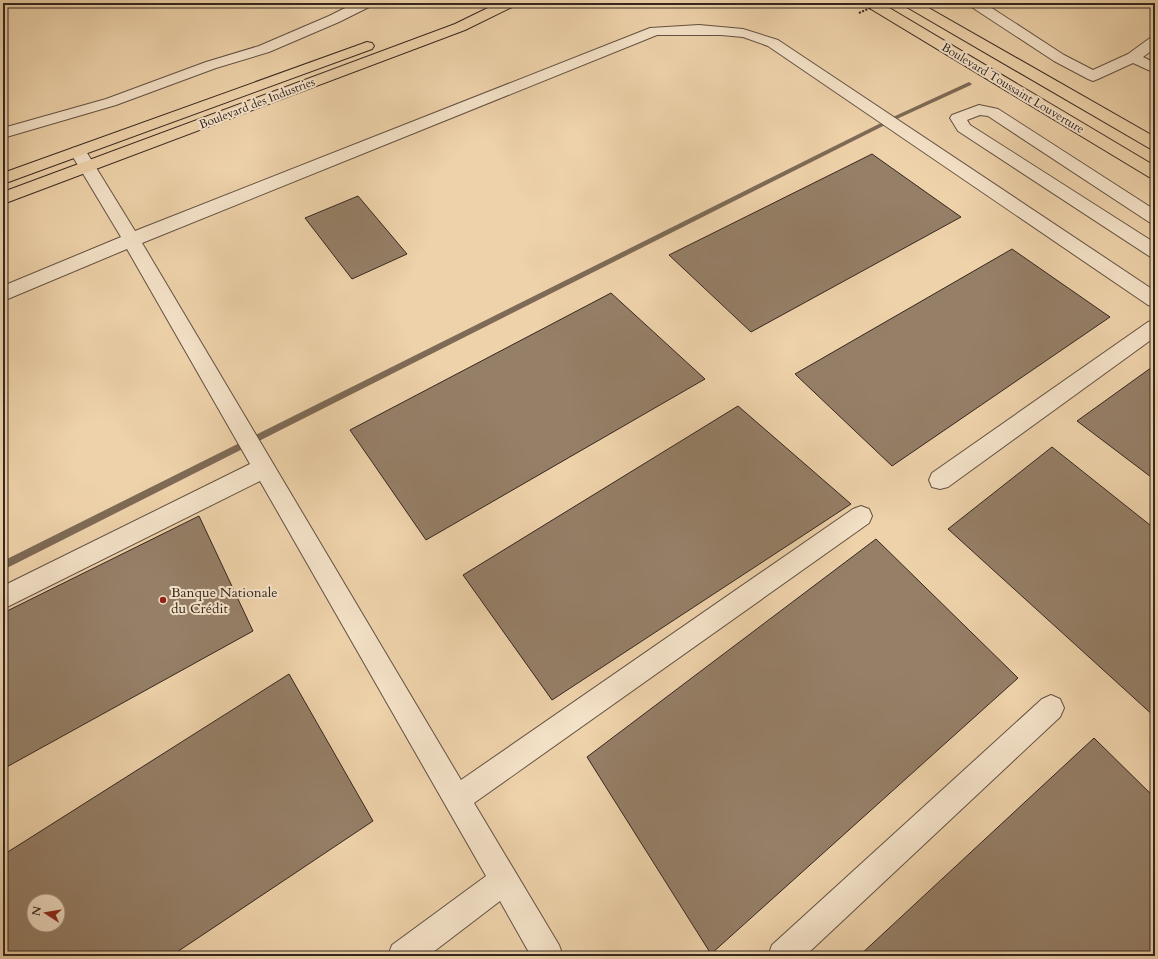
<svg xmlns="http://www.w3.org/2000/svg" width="1158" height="959" viewBox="0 0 1158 959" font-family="Cardo,serif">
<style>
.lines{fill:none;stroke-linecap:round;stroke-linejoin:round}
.stream{fill:#7e6a56;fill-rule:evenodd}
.building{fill:#957f67;stroke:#35261f;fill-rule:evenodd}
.minor-casing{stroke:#635142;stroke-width:2}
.major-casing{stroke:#35261f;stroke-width:2}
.path{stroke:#35261f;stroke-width:2;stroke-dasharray:2 1.5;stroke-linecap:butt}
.minor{fill:#f4e2c8;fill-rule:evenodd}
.major{fill:#eed2aa;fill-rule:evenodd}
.path-bridge{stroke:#35261f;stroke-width:2;stroke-dasharray:2 1.5;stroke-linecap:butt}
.poi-dot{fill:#8f2418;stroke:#f4e2c8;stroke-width:1.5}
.labels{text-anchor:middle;stroke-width:4;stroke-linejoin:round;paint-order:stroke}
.far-street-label{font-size:12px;fill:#35261f;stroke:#f4e2c8}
.poi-label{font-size:14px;fill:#35261f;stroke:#f4e2c8;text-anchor:start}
</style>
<rect width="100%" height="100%" fill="#eed2aa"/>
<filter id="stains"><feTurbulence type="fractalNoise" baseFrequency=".005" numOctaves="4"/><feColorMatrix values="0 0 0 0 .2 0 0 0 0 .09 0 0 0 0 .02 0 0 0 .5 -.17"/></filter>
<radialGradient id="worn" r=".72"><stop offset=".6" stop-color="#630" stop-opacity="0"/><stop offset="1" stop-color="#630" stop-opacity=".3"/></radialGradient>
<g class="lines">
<!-- stream -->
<path class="stream" d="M969 82 972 84 971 85 899 118 3 570V561L895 116Z"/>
</g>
<!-- building -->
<g class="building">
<path d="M1092 3H1110L1100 7Z"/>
<path d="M1141 3H1155V9Z"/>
<path d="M872 154 961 217 751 332 669 255Z"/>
<path d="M358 196 407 254 352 279 305 218Z"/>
<path d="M1012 249 1110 317 892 466 795 374Z"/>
<path d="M611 293 705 379 426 540 350 430Z"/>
<path d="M1155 365V480L1077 421Z"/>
<path d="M738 406 851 504 552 700 463 575Z"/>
<path d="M1052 447 1155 529V717L948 529Z"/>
<path d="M199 516 253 631 3 769V613Z"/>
<path d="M876 539 1018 678 711 954 587 757Z"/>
<path d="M289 674 373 821 171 956H3V855ZM34 901H58V925H34Z"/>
<path d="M1094 738 1155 798V956H859Z"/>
</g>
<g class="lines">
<!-- minor casing -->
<g class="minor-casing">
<g id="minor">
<path d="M355 3H373L371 6 339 22 269 52 216 68 116 105 3 138V128L106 99 206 62 259 46 329 16Z"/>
<path d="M968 3H984L1064 55 1093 70 1128 54 1150 38 1155 37V48L1143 57 1155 63V73L1133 63 1098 79 1093 81 1088 79 1054 61 970 6Z"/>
<path d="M699 25 743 29 778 40 1155 291V307L1148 305 768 46 743 37 721 35H657L142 243 461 780 853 509 861 506 869 509 872 516 869 523 474 803 559 945 563 956H531L500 901 428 956H388L392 945 486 876 260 481 3 609V586L250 464 127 249 3 301V286L121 237 70 152 72 148 78 147 84 148 135 231 650 28Z"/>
<path d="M979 105 998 109 1155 210V224L1149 222 988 116 980 115 967 120 970 125 1155 243V258L1149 256 958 131 950 118 952 115Z"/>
<path d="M1155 320V337L948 487 940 489 932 487 929 480 932 473 1148 322Z"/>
<path d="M1051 695 1060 699 1064 708 1060 717 805 956H768L772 945 1042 699Z"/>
</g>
</g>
<!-- major casing -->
<g class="major-casing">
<g id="major">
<path d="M498 3H516L514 6 465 30 3 204V192L455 24Z"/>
<path d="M864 3H881L1155 166V178L1149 177 866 6Z"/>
<path d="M903 3H920L1155 137V149L1149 148 905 6Z"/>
<path d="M367 42 372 43 374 46 372 49 3 184V173Z"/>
</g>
</g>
<!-- path -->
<path class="path" d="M843 3 850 7"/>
<!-- minor -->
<use href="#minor" class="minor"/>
<!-- major -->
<use href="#major" class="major"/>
<!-- path-bridge -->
<path class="path-bridge" d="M859 13 881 3"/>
</g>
<!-- markers -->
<circle class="poi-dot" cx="163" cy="600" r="4"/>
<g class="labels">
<!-- far-street labels -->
<g class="far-street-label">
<text transform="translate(1013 88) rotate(31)" y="4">Boulevard Toussaint Louverture</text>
<text transform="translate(257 103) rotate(-21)" y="4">Boulevard des Industries</text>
</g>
<!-- poi labels -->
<g class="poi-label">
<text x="171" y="597">Banque Nationale<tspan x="171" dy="16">du Crédit</tspan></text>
</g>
</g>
<!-- margin -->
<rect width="1158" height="959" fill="none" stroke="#eed2aa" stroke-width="16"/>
<rect x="4" y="4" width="1150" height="951" fill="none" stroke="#35261f" stroke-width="2"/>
<rect x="8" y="8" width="1142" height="943" fill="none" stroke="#35261f"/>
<!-- north arrow -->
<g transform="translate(46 913) rotate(282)"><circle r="19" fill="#f4e2c8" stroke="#a89784"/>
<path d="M0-3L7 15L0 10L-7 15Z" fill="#8f2418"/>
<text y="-6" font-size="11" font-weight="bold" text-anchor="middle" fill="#35261f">N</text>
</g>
<rect width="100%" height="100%" filter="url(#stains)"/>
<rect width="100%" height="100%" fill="url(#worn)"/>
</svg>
